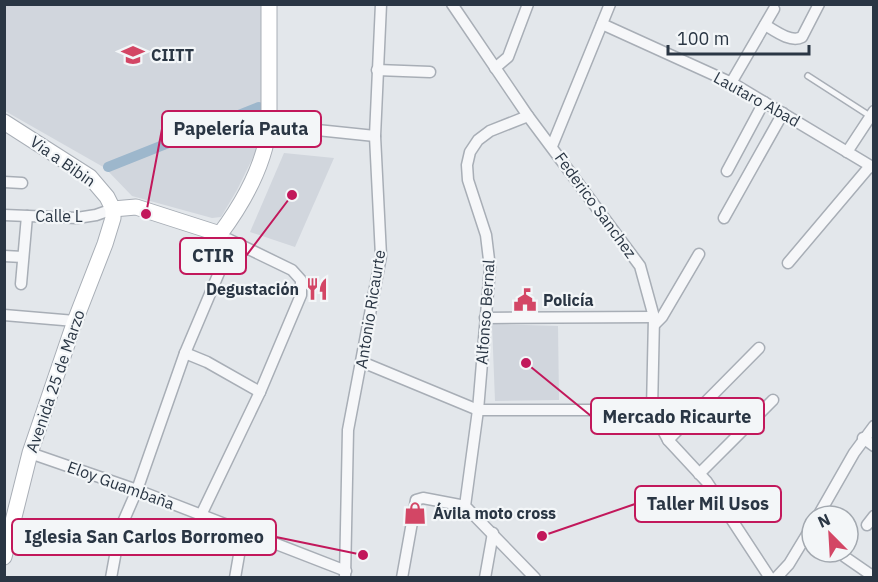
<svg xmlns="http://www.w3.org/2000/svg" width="878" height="582" viewBox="0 0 878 582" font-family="'IBM Plex Sans',sans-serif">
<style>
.built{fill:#d1d6dd}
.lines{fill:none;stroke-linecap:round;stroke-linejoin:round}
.canal{stroke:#9db7cc;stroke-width:10}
.lane-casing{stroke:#a8aeb6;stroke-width:8}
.street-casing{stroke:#a8aeb6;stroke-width:13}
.secondary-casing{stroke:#a8aeb6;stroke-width:17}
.lane{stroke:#f6f7f9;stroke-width:5}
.street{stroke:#f6f7f9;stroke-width:10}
.secondary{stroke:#fff;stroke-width:15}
.labels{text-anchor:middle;stroke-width:4.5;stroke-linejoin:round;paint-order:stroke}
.poi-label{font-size:16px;font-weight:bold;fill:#2a3644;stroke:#f3f6f8;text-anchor:start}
.street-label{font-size:16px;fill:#2a3644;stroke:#f3f6f8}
.leader{fill:none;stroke:#c2185b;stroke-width:2}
.callout-dot{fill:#c2185b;stroke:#f3f6f8;stroke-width:2}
.callout{fill:#f3f6f8;stroke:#c2185b;stroke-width:2}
.callout-label{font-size:18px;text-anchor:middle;font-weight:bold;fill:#2a3644}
</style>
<rect width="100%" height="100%" fill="#e3e7eb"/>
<!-- built -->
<g class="built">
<path d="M5 5H262V105L259 145 237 190 221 217 212 218 132 196 105 168 5 111Z"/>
<path d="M284 153 334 158 295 247 250 232Z"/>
<path d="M492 324 558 326 559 400 495 401Z"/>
</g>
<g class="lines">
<!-- canal -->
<path class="canal" d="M108 167 259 107"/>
<!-- lane casing -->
<g class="lane-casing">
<path id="lane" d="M808 76 870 116"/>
</g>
<!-- street casing -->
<g class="street-casing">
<g id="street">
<path d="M452 4 528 116 640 266 654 317 652 410 668 440 707 482 770 578"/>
<path d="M602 24 734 84 874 168"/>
<path d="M765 25C775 31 791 43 802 37L819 4"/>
<path d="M495 68 508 57 528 4"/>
<path d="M377 70 430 72"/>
<path d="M731 83 774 9"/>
<path d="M528 116 490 131 478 140 470 152 467 165 468 180 486 235 490 268 478 410 465 506 535 578"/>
<path d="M269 125 375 136"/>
<path d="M552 146 610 4"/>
<path d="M847 152 874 111"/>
<path d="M727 171 764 102"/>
<path d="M4 182 22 183"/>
<path d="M4 215 77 218 96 215 113 209"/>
<path d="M724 218 783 113"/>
<path d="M4 256 23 257"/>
<path d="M788 263 870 166"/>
<path d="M21 284 27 216"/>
<path d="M4 315 75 321"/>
<path d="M485 318 654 317"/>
<path d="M655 324 662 317 699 254"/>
<path d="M185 353 207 362 260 392"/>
<path d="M362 362 478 410H652"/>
<path d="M863 438 874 446"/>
<path d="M668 440 759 348"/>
<path d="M30 453 137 490 346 571"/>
<path d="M699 474 773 400"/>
<path d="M201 515 260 392 301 295V280L292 270 228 239"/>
<path d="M818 516 854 453 874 426"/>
<path d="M867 525 874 516"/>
<path d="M845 557 874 577"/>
<path d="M111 578 120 529 137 490 185 353 232 242"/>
<path d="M235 578 243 532"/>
<path d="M345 578 348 430 381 256 375 136 381 4"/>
<path d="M402 578 416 500 423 498 465 506"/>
<path d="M485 578 493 533"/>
<path d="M776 578 789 564 812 526"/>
</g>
</g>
<!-- secondary casing -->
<g class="secondary-casing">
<g id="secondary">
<path d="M4 122 90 177 107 197 113 209V218L105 244 75 321 30 453 4 557"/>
<path d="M113 209 136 207 220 234C243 203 265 164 269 125V4"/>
</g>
</g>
<!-- lane -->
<use href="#lane" class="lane"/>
<!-- street -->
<use href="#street" class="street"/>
<!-- secondary -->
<use href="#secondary" class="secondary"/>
</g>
<!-- icons -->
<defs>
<g id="university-bare" transform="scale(1.8)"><path d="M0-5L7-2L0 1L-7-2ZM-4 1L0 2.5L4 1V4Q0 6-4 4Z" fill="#d34665" stroke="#f3f6f8" stroke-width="2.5" paint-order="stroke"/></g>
<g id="restaurant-bare" transform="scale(1.8)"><path d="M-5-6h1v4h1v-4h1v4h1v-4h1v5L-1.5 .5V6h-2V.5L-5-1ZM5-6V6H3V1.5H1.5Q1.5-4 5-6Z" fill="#d34665" stroke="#f3f6f8" stroke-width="2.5" paint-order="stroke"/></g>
<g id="civic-bare" transform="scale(1.8)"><path d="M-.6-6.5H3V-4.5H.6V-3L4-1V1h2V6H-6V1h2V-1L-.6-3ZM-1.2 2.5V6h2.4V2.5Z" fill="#d34665" stroke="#f3f6f8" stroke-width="2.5" paint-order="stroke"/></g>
<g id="shop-bare" transform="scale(1.8)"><path d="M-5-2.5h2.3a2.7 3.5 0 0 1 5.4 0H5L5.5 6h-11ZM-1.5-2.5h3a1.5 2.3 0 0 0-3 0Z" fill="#d34665" stroke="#f3f6f8" stroke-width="2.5" paint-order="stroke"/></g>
</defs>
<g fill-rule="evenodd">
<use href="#university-bare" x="133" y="55"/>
<use href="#restaurant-bare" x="317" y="289"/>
<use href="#civic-bare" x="525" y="300"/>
<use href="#shop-bare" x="415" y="513"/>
</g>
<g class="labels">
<!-- poi labels -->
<g class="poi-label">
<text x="151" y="61">CIITT</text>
<text x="299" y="295" text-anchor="end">Degustación</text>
<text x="543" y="306">Policía</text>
<text x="433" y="519">Ávila moto cross</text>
</g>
<!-- street labels -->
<g class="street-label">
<text transform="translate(757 99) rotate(29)" y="6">Lautaro Abad</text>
<text transform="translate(63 161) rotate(35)" y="6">Via a Bibin</text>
<text transform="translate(596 205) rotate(54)" y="6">Federico Sanchez</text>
<text x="59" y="222">Calle L</text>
<text transform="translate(370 309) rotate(-81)" y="6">Antonio Ricaurte</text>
<text transform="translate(485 312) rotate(-86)" y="6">Alfonso Bernal</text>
<text transform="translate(55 381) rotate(-71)" y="6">Avenida 25 de Marzo</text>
<text transform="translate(121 485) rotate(20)" y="6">Eloy Guambaña</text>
</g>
</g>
<!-- callouts -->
<path class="leader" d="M146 214L162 129M292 195L246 256M526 363L591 416M542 536L635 504M363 555L276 537"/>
<g class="callout-dot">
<circle cx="146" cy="214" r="6"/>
<circle cx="292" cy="195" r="6"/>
<circle cx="526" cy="363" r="6"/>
<circle cx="542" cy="536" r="6"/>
<circle cx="363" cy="555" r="6"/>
</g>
<g class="callout">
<rect x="162" y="111" width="159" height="36" rx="6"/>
<rect x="180" y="238" width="66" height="36" rx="6"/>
<rect x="591" y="398" width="173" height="36" rx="6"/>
<rect x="635" y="486" width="146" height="36" rx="6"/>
<rect x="12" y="519" width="264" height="36" rx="6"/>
</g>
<g class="callout-label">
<text x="241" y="135">Papelería Pauta</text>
<text x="213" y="262">CTIR</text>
<text x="677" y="423">Mercado Ricaurte</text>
<text x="708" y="510">Taller Mil Usos</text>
<text x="144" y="543">Iglesia San Carlos Borromeo</text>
</g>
<!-- border -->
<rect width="878" height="582" fill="none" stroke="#2a3644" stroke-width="12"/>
<!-- north arrow -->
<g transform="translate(830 534) rotate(336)"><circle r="28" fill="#f3f6f8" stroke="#a3a9b0" stroke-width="1.5"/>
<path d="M0-4.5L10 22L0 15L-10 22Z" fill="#d34665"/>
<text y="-9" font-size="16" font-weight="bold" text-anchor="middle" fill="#2a3644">N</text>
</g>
<!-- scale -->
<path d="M668 45v9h141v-9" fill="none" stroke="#2a3644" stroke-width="3"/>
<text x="677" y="45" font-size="18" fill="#2a3644" stroke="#f3f6f8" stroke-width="4.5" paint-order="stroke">100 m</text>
</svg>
